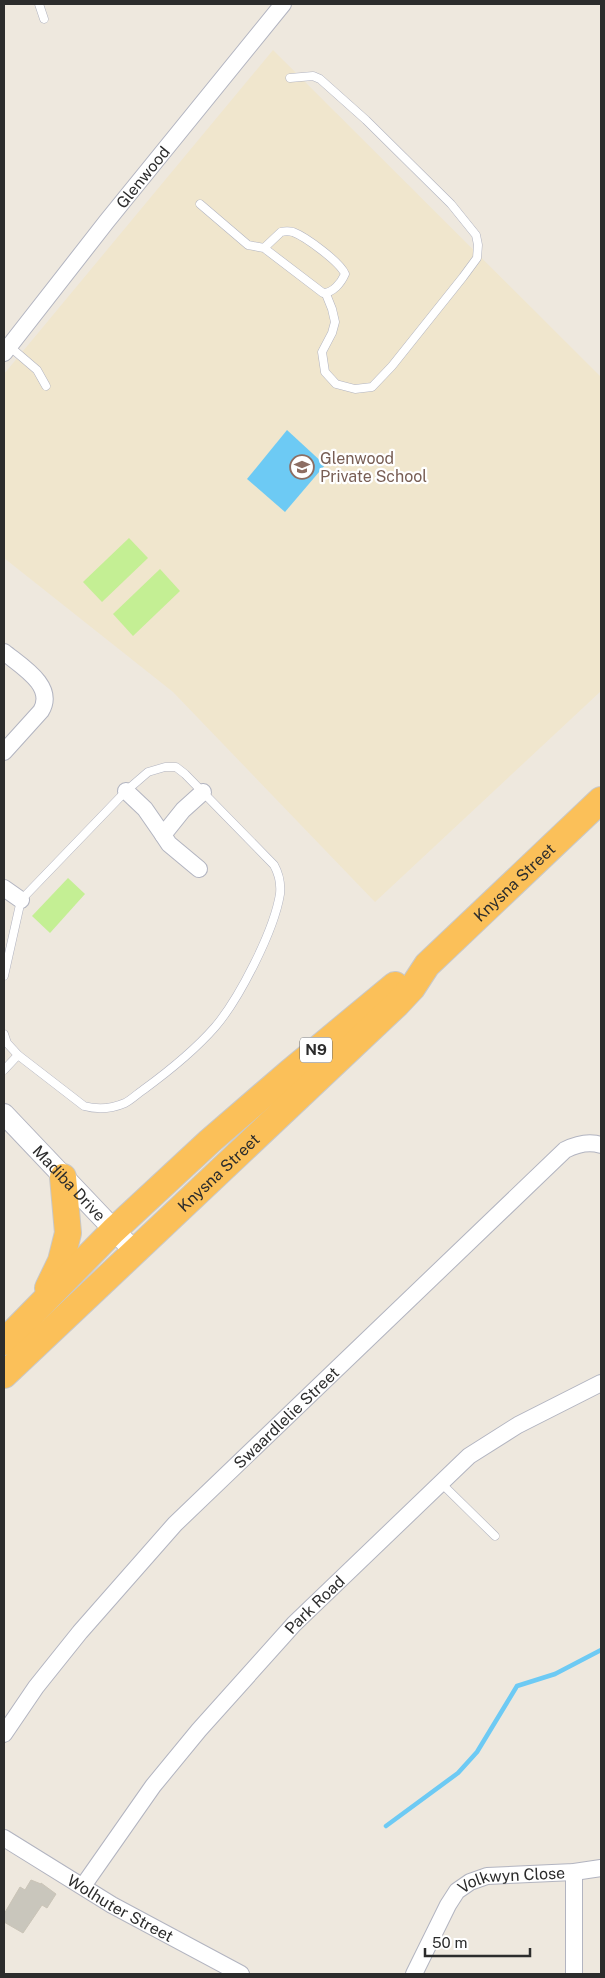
<svg xmlns="http://www.w3.org/2000/svg" width="605" height="1978" viewBox="0 0 605 1978" font-family="'Public Sans',sans-serif">
<style>
.education{fill:#f0e6cd}
.pitch{fill:#c4ef94}
.water{fill:#6dcaf4}
.lines{fill:none;stroke-linecap:round;stroke-linejoin:round}
.stream{stroke:#6dcaf4;stroke-width:4.5}
.building{fill:#c9c6bc;stroke:#cac4b7}
.service-casing{stroke:#b2b4c0;stroke-width:9}
.minor-casing{stroke:#b2b4c0;stroke-width:18}
.tertiary-casing{stroke:#b2b4c0;stroke-width:22}
.trunk-casing{stroke:#c8c8c8;stroke-width:28}
.service{stroke:#fff;stroke-width:8}
.minor{stroke:#fff;stroke-width:16}
.tertiary{stroke:#fff;stroke-width:20}
.trunk{stroke:#fbc059;stroke-width:26}
.labels{text-anchor:middle;stroke-width:4.5;stroke-linejoin:round;paint-order:stroke}
.shield{fill:#fff;stroke:#6b6b6b;stroke-width:1}
.shield-label{font-size:15px;font-weight:bold;fill:#2c2c2c}
.street-label{font-size:16px;fill:#2c2c2c;stroke:#fff}
.education-label{font-size:16px;fill:#785e54;stroke:#fff;text-anchor:start}
</style>
<rect width="100%" height="100%" fill="#eee8de"/>
<!-- education -->
<path class="education" d="M273 50 601 377V691L375 902 173 692 4 558V374Z"/>
<!-- pitch -->
<g class="pitch">
<path d="M129 538 148 558 102 602 83 582Z"/>
<path d="M160 569 180 591 133 636 113 614Z"/>
<path d="M68 878 85 894 50 933 32 916Z"/>
</g>
<!-- water -->
<path class="water" d="M287 430 325 465 285 512 247 479Z"/>
<g class="lines">
<!-- stream -->
<path class="stream" d="M386 1826 458 1773 477 1752 517 1686 555 1674 601 1650"/>
</g>
<!-- building -->
<path class="building" d="M31 1880 41 1884V1883L56 1894 47 1908 42 1905 23 1933 4 1922V1914L20 1887 25 1890Z"/>
<g class="lines">
<!-- service casing -->
<g class="service-casing">
<g id="service">
<path d="M39 4 44 19"/>
<path d="M290 78 313 76 320 79 366 120 451 204 476 235 478 245 477 258 463 277 392 366 372 387 355 389 336 384 325 372 322 352 332 333 335 322 332 309 326 294"/>
<path d="M200 204 248 245 264 248 323 293C333 293 341 283 345 274 340 262 306 237 293 232 289 231 285 231 281 232L264 248"/>
<path d="M9 346 37 370 46 386"/>
<path d="M4 976 21 900 126 791 148 772 165 767H176L185 774 274 865C279 874 281 884 280 894 274 931 239 999 215 1027 194 1051 169 1071 143 1090 137 1094 131 1100 125 1103 111 1109 98 1110 84 1106L18 1055 7 1043 4 1034"/>
<path d="M4 1070 18 1055"/>
<path d="M441 1483 495 1536"/>
</g>
</g>
<!-- minor casing -->
<g class="minor-casing">
<g id="minor">
<path id="s1" d="M4 353 107 221 283 4"/>
<path d="M4 652C21 666 56 686 41 711L4 752"/>
<path d="M126 791 145 809 163 835 183 810 203 792"/>
<path d="M163 835 169 844 199 869"/>
<path d="M4 888 21 900"/>
<path id="s2" d="M4 1734 36 1687 80 1632 175 1524 565 1150C577 1144 589 1141 601 1145"/>
<path id="s3" d="M4 1838 112 1905 241 1974"/>
<path d="M574 1872V1974"/>
<path id="s4" d="M83 1886 153 1786 199 1730 294 1624 469 1456 518 1425 601 1383"/>
<path id="s5" d="M414 1974 448 1905 457 1891 470 1882 487 1876 574 1872 601 1868"/>
</g>
</g>
<!-- tertiary casing -->
<g class="tertiary-casing">
<g id="tertiary">
<path id="s6" d="M4 1114 135 1252"/>
</g>
</g>
<!-- trunk casing -->
<g class="trunk-casing">
<g id="trunk">
<path d="M48 1288 61 1261 68 1233 63 1177"/>
<path d="M4 1342 113 1231 210 1141 290 1072 395 985"/>
<path id="s7" d="M4 1375 397 1004 412 988 427 965 601 800"/>
</g>
</g>
<!-- service -->
<use href="#service" class="service"/>
<!-- minor -->
<use href="#minor" class="minor"/>
<!-- tertiary -->
<use href="#tertiary" class="tertiary"/>
<!-- trunk -->
<use href="#trunk" class="trunk"/>
</g>
<!-- icons -->
<defs>
<g id="school-ring" transform="scale(1.25)"><circle r="9.5" fill="#fff" stroke="#8d6e63" stroke-width="1.5"/><path d="M0-5L7-2L0 1L-7-2ZM-4 1L0 2.5L4 1V4Q0 6-4 4Z" fill="#8d6e63"/></g>
</defs>
<g fill-rule="evenodd">
<use href="#school-ring" x="302" y="467"/>
</g>
<g class="labels">
<!-- shield labels -->
<rect class="shield" x="300" y="1037.5" width="32" height="25" rx="4"/>
<g class="shield-label">
<text x="316" y="1055">N9</text>
</g>
<!-- street labels -->
<g class="street-label">
<text dy="6" stroke="none"><textPath href="#s1" startOffset="224">Glenwood</textPath></text>
<text dy="6" stroke="none"><textPath href="#s7" startOffset="710">Knysna Street</textPath></text>
<text dy="6" stroke="none"><textPath href="#s7" startOffset="295">Knysna Street</textPath></text>
<text dy="6" stroke="none"><textPath href="#s6" startOffset="95">Madiba Drive</textPath></text>
<text dy="6" stroke="none"><textPath href="#s2" startOffset="425">Swaardlelie Street</textPath></text>
<text dy="6" stroke="none"><textPath href="#s4" startOffset="365">Park Road</textPath></text>
<text dy="6" stroke="none"><textPath href="#s5" startOffset="151">Volkwyn Close</textPath></text>
<text dy="6" stroke="none"><textPath href="#s3" startOffset="136">Wolhuter Street</textPath></text>
</g>
<!-- education labels -->
<g class="education-label">
<text x="320" y="464">Glenwood<tspan x="320" dy="18">Private School</tspan></text>
</g>
</g>
<!-- border -->
<rect width="605" height="1978" fill="none" stroke="#2c2c2c" stroke-width="10"/>
<!-- scale -->
<path d="M425 1948v8h105v-8" fill="none" stroke="#2c2c2c" stroke-width="2.5"/>
<text x="432" y="1948" font-size="15" fill="#2c2c2c" stroke="#ffffff" stroke-width="4" paint-order="stroke">50 m</text>
</svg>
